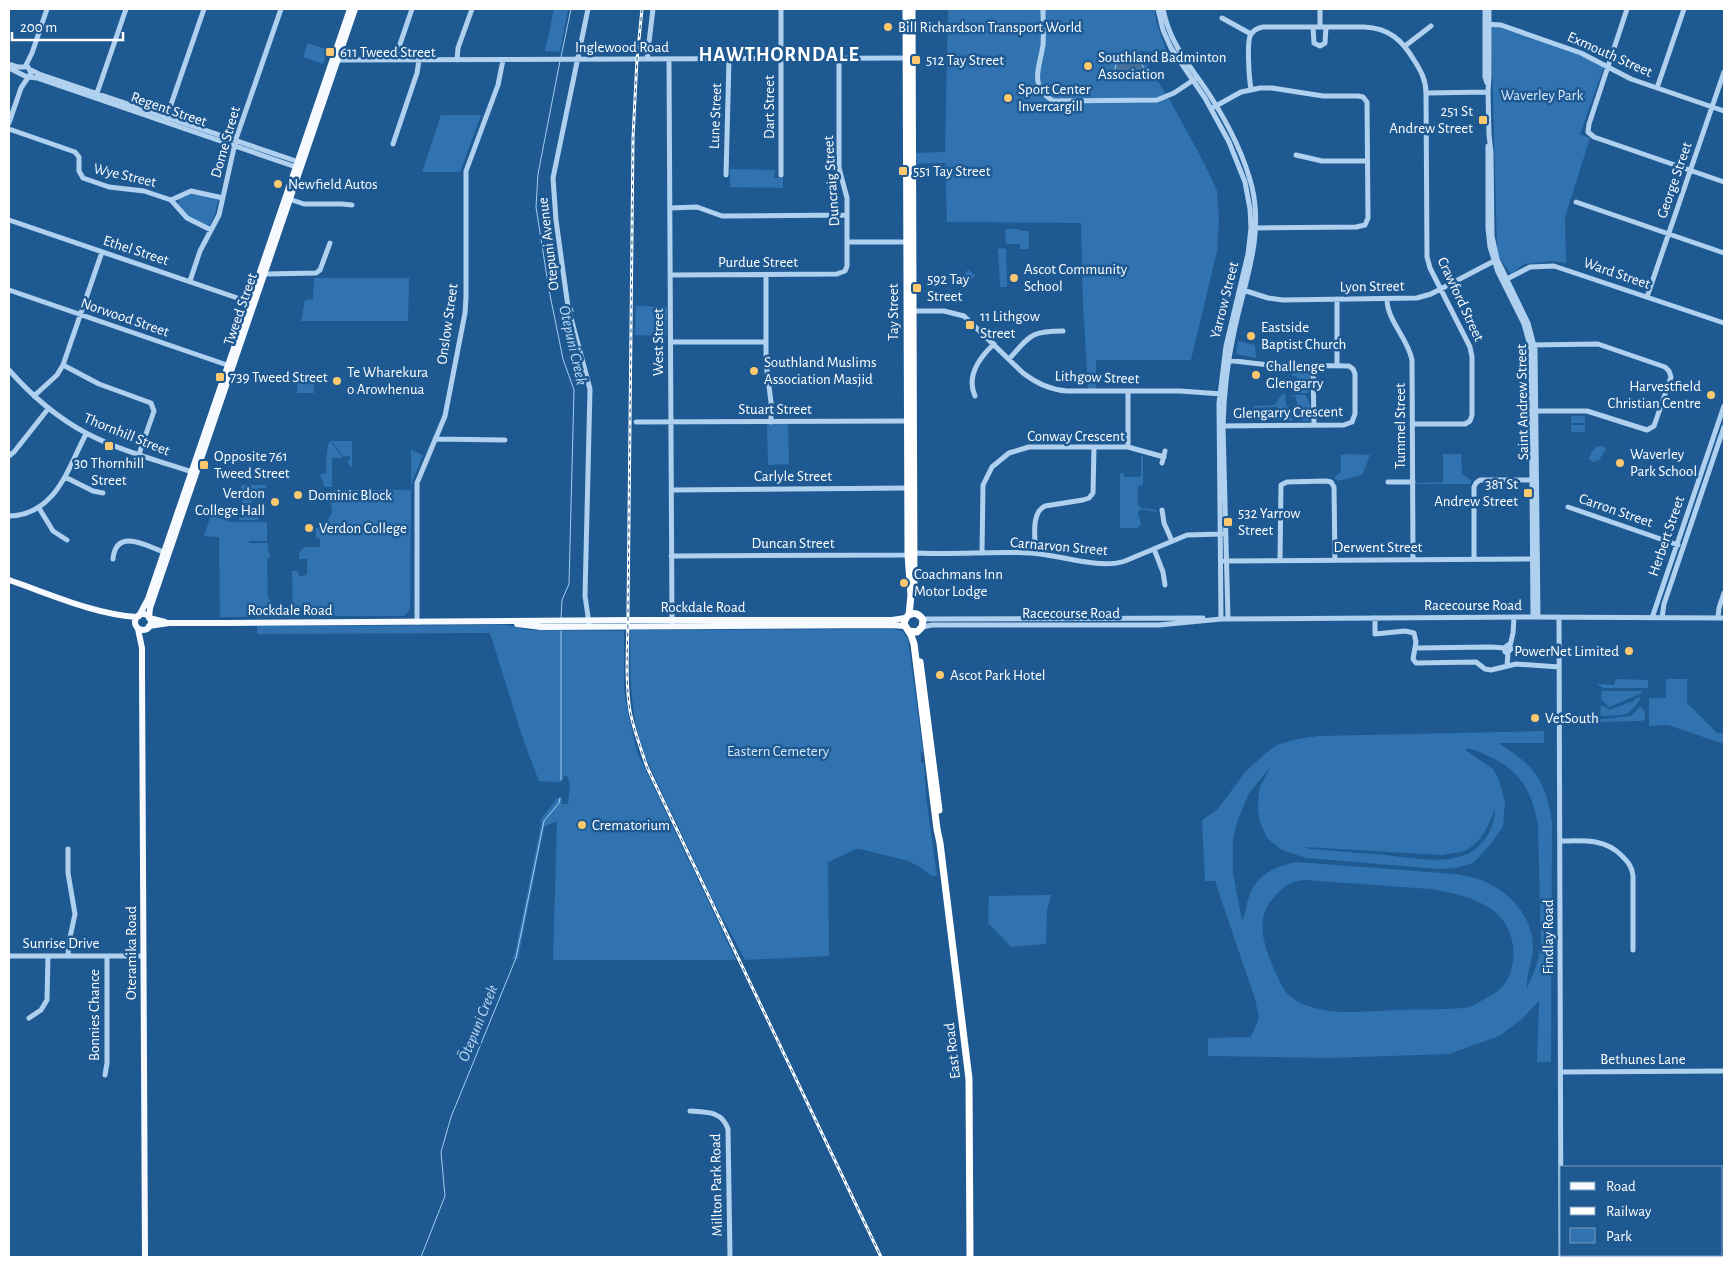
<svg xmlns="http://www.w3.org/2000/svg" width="1733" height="1266" font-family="'Alegreya Sans',sans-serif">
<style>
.green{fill:#3173b0;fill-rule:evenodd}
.water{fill:#49729b;stroke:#a2ccf0}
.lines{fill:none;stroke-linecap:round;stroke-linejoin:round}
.stream{stroke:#a2ccf0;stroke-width:1}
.minor{stroke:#afd0ee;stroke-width:5}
.major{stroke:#f6faff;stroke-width:6}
.highway{stroke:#fff;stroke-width:7}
.rail-casing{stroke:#fff;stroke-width:3}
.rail{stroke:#1e5992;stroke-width:1;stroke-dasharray:4;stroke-linecap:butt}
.poi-dot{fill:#fdc96e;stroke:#1e5992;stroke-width:2}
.labels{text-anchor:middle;stroke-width:5;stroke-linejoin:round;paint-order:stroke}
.poi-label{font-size:15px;fill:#fff;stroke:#1e5992;text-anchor:start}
.street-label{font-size:15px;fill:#fff;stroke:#1e5992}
.park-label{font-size:15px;fill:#d5e8fa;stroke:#1e5992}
.water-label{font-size:16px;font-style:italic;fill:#bbd9f5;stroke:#1e5992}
.district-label{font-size:20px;font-weight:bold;letter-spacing:1px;fill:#fff;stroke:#1e5992}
</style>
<rect width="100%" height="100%" fill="#1e5992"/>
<path class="green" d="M554 9H568L560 52 545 51Z
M948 9H1155L1156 21 1167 53 1139 51 1172 104 1205 165 1217 191 1219 221 1217 251 1191 360H1096V390H1088L1083 303 1081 223 947 222 945 163 915 164 916 153 945 152Z
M1491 22 1605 64 1580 134 1590 138 1565 217 1566 263 1553 261 1524 264 1511 274 1498 256 1497 248Z
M308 43 328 50 323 64 303 57Z
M441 115H481L460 172H422Z
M730 169 775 170 774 178H783V188L730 187Z
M192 193 218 200 215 214 209 226 189 217 178 206 179 198Z
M1005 229H1019L1020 231H1029V249H1020V244H1006Z
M1006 248 1007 287H1000L998 249Z
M968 270 975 275 964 288 957 283Z
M314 278H409L408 321H301L305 300 313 299Z
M636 306 667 307 666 336 635 335Z
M1238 341 1255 345 1256 358 1236 354Z
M1296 369H1302L1311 376V387L1308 393H1295L1293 384H1295L1297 376H1292V371Z
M298 373H314V393H297Z
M1286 393 1285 401 1293 421 1279 420 1278 408 1276 407 1254 408V406L1275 405 1280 396Z
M1289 395H1305C1310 402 1314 413 1308 421H1303L1295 396Z
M1571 416H1585V423H1571Z
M788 423 789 464 768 465 767 424Z
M1571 425H1585V432H1571Z
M330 441 343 458H332V487H325L320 475 326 473C326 466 326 447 330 441Z
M331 441H352V468L347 461 350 459V456H343Z
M1602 446 1606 449 1599 460 1593 462 1589 459 1591 453 1596 447Z
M411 450 423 455 411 485Z
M1349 454 1370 455 1362 475 1338 481 1334 478 1341 472V455Z
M1443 454H1461L1462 474 1472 481 1470 484H1417V483L1443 482Z
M1141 455 1143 456V485L1138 486V505L1141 508 1156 510V512L1141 509 1138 512 1141 525 1137 528H1120V473H1124V477H1139L1141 475Z
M241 485H266V488H260V503H259V490L251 489 252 511 253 513H258V520H239L243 506Z
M334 490H411L410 609 404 616H293L292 571H297L300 576 307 575V559H299V553L304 547H320V539L316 538V528H322L332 513V506L329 503H334Z
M211 515 231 522H267V541H249V543H268V551L271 556 267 559 268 598 271 601V617H220L219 537 204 536Z
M488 625H508L528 630 624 631V688L628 713 637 752 736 960H553L557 821 544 827 518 959H512L515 953 541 825V819L556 800V798H562V804H568L570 784 567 776H564L562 781 555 782 539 781 523 739 490 633 257 634V626Z
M892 629 903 631 908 640 923 752 921 753V762L924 764 926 797 937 876H932L920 867 908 861 860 849H856L828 862 829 956 745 960 714 902 642 750C630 709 630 673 630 630Z
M1616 679 1648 680V688H1603L1598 685V684L1614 685Z
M1666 679H1687V703L1717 733H1724V744L1668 725 1649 726V698H1666Z
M1602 691H1641L1642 693 1609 707 1601 699Z
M1641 697C1628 719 1626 714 1603 716L1600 715 1601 705 1610 710 1627 703 1633 702 1635 699Z
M1640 707C1645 710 1647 715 1644 720L1641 721 1595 722V720L1631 716Z
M1544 731V743H1498C1506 748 1514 753 1521 759 1541 774 1549 798 1552 822L1551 1062H1537L1539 1001 1522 1019 1499 1036 1449 1054 1328 1058 1208 1056V1038L1251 1037 1259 1018 1255 999 1215 881H1205L1202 820 1218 809 1245 772 1266 753 1277 745 1297 739 1318 736ZM1468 748C1510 762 1530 779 1538 825L1541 944 1537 964 1527 988C1526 972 1536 954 1532 936 1526 909 1506 890 1481 880 1463 873 1436 873 1417 871 1377 868 1336 865 1296 862 1275 867 1259 873 1250 894 1246 903 1246 913 1242 921L1233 873V839L1237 822 1249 793 1270 768 1259 789 1258 810 1260 822 1267 838 1282 850 1306 858 1439 869 1456 868 1473 863 1491 844 1503 826 1505 802 1498 777 1492 768 1465 750ZM1495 809C1495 826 1486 844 1469 853 1445 865 1412 858 1386 855 1361 853 1335 851 1310 849L1305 847 1441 855C1448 854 1455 853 1461 852 1481 846 1489 824 1495 809ZM1305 880 1430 889C1451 892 1477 898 1494 911 1521 932 1521 982 1488 997 1481 1001 1472 1007 1464 1008 1442 1010 1418 1009 1396 1010 1376 1011 1343 1014 1324 1010 1313 1008 1296 1003 1289 995 1282 989 1278 977 1274 969 1263 943 1254 917 1276 895 1285 885 1292 881 1305 880Z
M1051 895 1047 911 1046 944 1011 947 988 923 989 896Z"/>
<path class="water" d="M1134 55 1138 58 1147 73 1146 75 1120 78 1114 75 1117 57Z"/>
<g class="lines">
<path class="stream" d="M561 57 571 9
M560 61 538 174 536 207 549 290 563 359 574 390 569 584 562 600 561 619
M561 631V780
M421 1257 445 1196 441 1152 451 1117 516 958 544 821 559 803 560 798"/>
<path class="minor" d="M588 9 553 178 556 220 568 307 590 389 585 596 589 623
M1043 9C1043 21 1044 33 1043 45 1040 67 1028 85 1053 101L1157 100 1174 93 1195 79
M1158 9 1163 30 1171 48 1205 98 1229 142 1245 182 1250 209 1251 228 1248 254 1226 346 1219 403 1221 619
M1163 9C1170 45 1190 65 1209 94 1227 122 1244 155 1252 187 1264 238 1244 283 1234 332 1227 363 1224 394 1223 426L1228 619
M1320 9V27
M1485 9V77L1487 83
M1489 9V76L1488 92 1489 135 1491 152 1492 236 1497 259 1528 323 1535 350 1538 617
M1627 9 1589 124 1588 132 1594 137 1724 182
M1222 18 1251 34
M1485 24 1501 25 1581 53 1631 79 1724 111
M1313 27 1314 43 1320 46 1325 43 1326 27
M1405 46 1431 26
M647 59 653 9
M669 59 672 623
M336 60 910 58
M397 60 398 50 412 9
M457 60 458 48 472 9
M9 64 18 67H28L31 73 21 88 9 123
M25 67 32 53 47 9
M9 68 27 77
M31 70 39 74 299 162
M28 77 37 78 299 168
M1657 88 1684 9
M1251 89C1249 78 1247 46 1250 36 1253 30 1257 28 1263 27H1364C1389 28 1402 40 1414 60 1421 71 1426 80 1426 93L1427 257 1430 268 1470 347 1472 357V415L1470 421 1465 424H1413
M1426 93 1488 92
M96 96 126 9
M1214 107 1241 92 1260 88H1272L1323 96H1358L1363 97 1367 102 1368 218 1365 225 1356 227 1253 228
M166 119 204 9
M9 129 75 152 79 157V171L83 178 109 187 144 191 171 200 187 218 211 230
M393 144 417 73 419 60
M1488 146V228L1490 247 1498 272 1524 324 1531 349 1533 617
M1296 155 1322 161H1367
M726 175 729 59
M781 175V9
M286 198 304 204H342L352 205
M171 200 191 191 223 198
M1576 202 1724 253
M670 208 697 207 722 216 847 215
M9 220 252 303
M847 242H909
M265 274 316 273 320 270 330 243
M670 275 837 274 845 271 847 266V198L839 168V58
M766 275V363L771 402V422
M190 281 200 251 219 215 236 139 281 9
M1503 281 1530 267 1554 266 1724 323
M9 290 230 366
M1243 290 1268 298 1283 300 1417 298 1431 294 1496 260
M1647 297 1724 72
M1337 299V365
M1387 299C1387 321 1408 338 1412 360L1413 559
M911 311H944L964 316 1023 373C1036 383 1050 390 1067 391H1180L1222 394
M671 342H766
M1531 345 1598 344 1665 367 1669 371 1671 377 1654 426 1647 430 1587 411H1534
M1009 359C1030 336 1030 331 1063 331
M63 365 99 384 151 403 154 411 139 454
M1313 365 1314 425
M9 370C31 395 56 417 86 433 120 451 159 461 195 473
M1128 391V447
M34 396 57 375 63 365 102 252
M975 396C966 376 980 357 994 344
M636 422 911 421
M1222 426 1344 425 1352 422 1355 414V374L1353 369 1349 366 1269 365 1226 360
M435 439 505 440
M9 456 14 452 48 409
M1162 463 1165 451
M65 477 93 491 103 493
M1388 482H1413
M671 490 909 488
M1568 507 1678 545
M39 508 53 531 67 540
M1162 510 1164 523 1172 541
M9 516C56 515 68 468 86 434
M1154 549 1163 572 1165 585
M982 553 983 485 992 467 1009 453 1029 447H1128L1164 457
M1035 553C1036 539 1030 513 1045 506L1083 500 1089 498 1093 493 1094 447
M671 556 905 555 918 553C955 555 992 551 1030 553 1058 554 1098 570 1125 561L1187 535 1222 534
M113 559C116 527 147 546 166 553
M1474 559V487L1476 483 1480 480H1535
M1280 560 1281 485 1287 482 1326 481 1331 482 1334 487 1335 560
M1224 561 1535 559
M1559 617 1561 1257
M1375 618V634L1405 631 1414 633 1416 642 1413 659 1416 663 1476 662 1485 669 1491 670 1516 664 1559 667
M1652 618 1724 406
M1662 618 1664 604 1724 427
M1718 618 1719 608 1724 593
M922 619 1203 618
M417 622V483L445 416 465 313 466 297V171L498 85 503 60
M922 627 932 625H1159L1221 619 1527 617 1724 618
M1510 646 1513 633 1514 617
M1416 648 1491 647 1504 648 1505 652H1508L1511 649 1508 645 1504 648
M1507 666 1508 652
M1560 841C1582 841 1604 838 1621 855 1628 862 1632 866 1633 876V950
M68 849V873L75 914 69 942 68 956
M9 956H143
M29 1018 41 1010 47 1000 48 956
M1561 1072 1724 1071
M105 1075 107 1063V956
M690 1111C706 1112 722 1111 728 1129L730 1257"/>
<path class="major" d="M9 580C50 594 93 614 137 617
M135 622a8 8 0 1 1 16 0a8 8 0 1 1-16 0Z
M139 616 148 599 350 9
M165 622 149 618 150 608 355 9
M517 624 541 627 890 625 905 626
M149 626 169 623H229L630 620H892L905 618
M138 629 142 648V672L145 1257"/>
<path class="highway" d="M906 9 908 555 911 595 909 615
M912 9 914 591
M909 631 917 632 922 627 923 620C917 610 906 612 904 624L911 635 914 644 937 829 940 843 969 1079 970 1257
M920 662 939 810"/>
<g class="rail-casing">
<path id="rail" d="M642 9 637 59 633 138 628 613C628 646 625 679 630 711 634 731 641 749 647 767L881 1257"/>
</g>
<use href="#rail" class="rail"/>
</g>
<g class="poi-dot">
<circle cx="888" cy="27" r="5"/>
<rect x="325" y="47" width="10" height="10" rx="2.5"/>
<rect x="911" y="55" width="10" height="10" rx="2.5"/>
<circle cx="1088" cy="66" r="5"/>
<circle cx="1008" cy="98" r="5"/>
<rect x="1478" y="115" width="10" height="10" rx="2.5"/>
<rect x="898" y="166" width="10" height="10" rx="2.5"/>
<circle cx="278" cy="184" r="5"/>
<circle cx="1014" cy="278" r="5"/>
<rect x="912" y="283" width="10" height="10" rx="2.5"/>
<rect x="965" y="320" width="10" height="10" rx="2.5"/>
<circle cx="1251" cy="336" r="5"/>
<circle cx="754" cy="371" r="5"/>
<circle cx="1256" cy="375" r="5"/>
<rect x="215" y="372" width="10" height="10" rx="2.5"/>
<circle cx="337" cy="381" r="5"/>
<circle cx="1711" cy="395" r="5"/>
<rect x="104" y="441" width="10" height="10" rx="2.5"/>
<circle cx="1620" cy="463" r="5"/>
<rect x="199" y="460" width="10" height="10" rx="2.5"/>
<rect x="1523" y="488" width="10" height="10" rx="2.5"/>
<circle cx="298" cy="495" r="5"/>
<circle cx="275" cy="502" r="5"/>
<rect x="1223" y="517" width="10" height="10" rx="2.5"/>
<circle cx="309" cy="528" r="5"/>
<circle cx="904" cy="583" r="5"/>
<circle cx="1629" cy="651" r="5"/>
<circle cx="940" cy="675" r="5"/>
<circle cx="1535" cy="718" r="5"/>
<circle cx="582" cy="825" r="5"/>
</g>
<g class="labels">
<g class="poi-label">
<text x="898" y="32">Bill Richardson Transport World</text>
<text x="340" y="57">611 Tweed Street</text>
<text x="1098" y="62">Southland Badminton<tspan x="1098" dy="17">Association</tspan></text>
<text x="926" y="65">512 Tay Street</text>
<text x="1018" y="94">Sport Center<tspan x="1018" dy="17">Invercargill</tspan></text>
<text x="1473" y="116" text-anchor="end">251 St<tspan x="1473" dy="17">Andrew Street</tspan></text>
<text x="913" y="176">551 Tay Street</text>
<text x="288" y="189">Newfield Autos</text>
<text x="1024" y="274">Ascot Community<tspan x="1024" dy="17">School</tspan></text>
<text x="927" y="284">592 Tay<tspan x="927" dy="17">Street</tspan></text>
<text x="980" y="321">11 Lithgow<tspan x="980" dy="17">Street</tspan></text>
<text x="1261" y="332">Eastside<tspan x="1261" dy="17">Baptist Church</tspan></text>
<text x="764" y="367">Southland Muslims<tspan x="764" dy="17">Association Masjid</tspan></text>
<text x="1266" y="371">Challenge<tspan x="1266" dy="17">Glengarry</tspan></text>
<text x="347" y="377">Te Wharekura<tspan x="347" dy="17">o Arowhenua</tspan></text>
<text x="230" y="382">739 Tweed Street</text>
<text x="1701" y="391" text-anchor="end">Harvestfield<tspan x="1701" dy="17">Christian Centre</tspan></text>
<text x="1630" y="459">Waverley<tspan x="1630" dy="17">Park School</tspan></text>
<text x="214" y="461">Opposite 761<tspan x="214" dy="17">Tweed Street</tspan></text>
<text x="109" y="468" text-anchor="middle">30 Thornhill<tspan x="109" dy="17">Street</tspan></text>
<text x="1518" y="489" text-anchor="end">381 St<tspan x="1518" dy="17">Andrew Street</tspan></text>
<text x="265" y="498" text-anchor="end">Verdon<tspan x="265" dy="17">College Hall</tspan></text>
<text x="308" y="500">Dominic Block</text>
<text x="1238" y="518">532 Yarrow<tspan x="1238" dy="17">Street</tspan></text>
<text x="319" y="533">Verdon College</text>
<text x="914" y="579">Coachmans Inn<tspan x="914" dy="17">Motor Lodge</tspan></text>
<text x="1619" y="656" text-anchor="end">PowerNet Limited</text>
<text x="950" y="680">Ascot Park Hotel</text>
<text x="1545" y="723">VetSouth</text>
<text x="592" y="830">Crematorium</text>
</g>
<g class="street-label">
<text x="622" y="52">Inglewood Road</text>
<text transform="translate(1610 54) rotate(24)" y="5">Exmouth Street</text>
<text transform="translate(769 107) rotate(-90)" y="5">Dart Street</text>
<text transform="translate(169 109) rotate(19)" y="5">Regent Street</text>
<text transform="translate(715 116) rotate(-88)" y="5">Lune Street</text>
<text transform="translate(225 142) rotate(-74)" y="5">Dome Street</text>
<text transform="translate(125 175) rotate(13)" y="5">Wye Street</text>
<text transform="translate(1674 180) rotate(-71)" y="5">George Street</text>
<text transform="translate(831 181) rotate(-94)" y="5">Duncraig Street</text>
<text transform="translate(548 244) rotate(-97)" y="5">Otepuni Avenue</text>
<text transform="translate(136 250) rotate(18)" y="5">Ethel Street</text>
<text x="758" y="267">Purdue Street</text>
<text transform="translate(1617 273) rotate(19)" y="5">Ward Street</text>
<text transform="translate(1372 286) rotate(-1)" y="5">Lyon Street</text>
<text transform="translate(1461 299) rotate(65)" y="5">Crawford Street</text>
<text transform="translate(1224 300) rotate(-76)" y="5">Yarrow Street</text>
<text transform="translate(240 309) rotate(-71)" y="5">Tweed Street</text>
<text transform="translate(893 312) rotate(-90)" y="5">Tay Street</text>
<text transform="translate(125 317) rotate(19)" y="5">Norwood Street</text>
<text transform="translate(447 324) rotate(-82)" y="5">Onslow Street</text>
<text transform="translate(658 342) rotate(-90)" y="5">West Street</text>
<text transform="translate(1097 377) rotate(2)" y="5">Lithgow Street</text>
<text transform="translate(1522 402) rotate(-91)" y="5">Saint Andrew Street</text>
<text x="775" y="414">Stuart Street</text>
<text transform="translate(1288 412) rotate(-1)" y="5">Glengarry Crescent</text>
<text transform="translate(1400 426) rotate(-90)" y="5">Tummel Street</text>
<text transform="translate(127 434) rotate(22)" y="5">Thornhill Street</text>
<text x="1076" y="441">Conway Crescent</text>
<text x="793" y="481">Carlyle Street</text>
<text transform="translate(1616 510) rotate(19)" y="5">Carron Street</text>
<text transform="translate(1666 536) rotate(-71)" y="5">Herbert Street</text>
<text x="793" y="548">Duncan Street</text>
<text transform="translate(1059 546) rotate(5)" y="5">Carnarvon Street</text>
<text x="1378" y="552">Derwent Street</text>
<text x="1473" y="610">Racecourse Road</text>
<text x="703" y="612">Rockdale Road</text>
<text x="290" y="615">Rockdale Road</text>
<text x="1071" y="618">Racecourse Road</text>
<text transform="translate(1548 937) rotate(-90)" y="5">Findlay Road</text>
<text x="61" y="948">Sunrise Drive</text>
<text transform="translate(131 953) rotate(-90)" y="5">Oteramika Road</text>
<text transform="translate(94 1015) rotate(-90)" y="5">Bonnies Chance</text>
<text transform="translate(952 1051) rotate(-96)" y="5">East Road</text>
<text x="1643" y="1064">Bethunes Lane</text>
<text transform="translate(716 1185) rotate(-91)" y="5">Millton Park Road</text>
</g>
<g class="park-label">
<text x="1542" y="100">Waverley Park</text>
<text x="778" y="756">Eastern Cemetery</text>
</g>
<g class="water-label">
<text transform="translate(574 345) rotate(77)" y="6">Ōtepuni Creek</text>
<text transform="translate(477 1023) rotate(-68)" y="6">Ōtepuni Creek</text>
</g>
<g class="district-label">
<text x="779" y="61">HAWTHORNDALE</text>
</g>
</g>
<rect width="1733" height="1266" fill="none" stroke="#ffffff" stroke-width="20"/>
<rect x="1560" y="1166" width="162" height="90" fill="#1e5992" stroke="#789bbe"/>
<rect x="1570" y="1182" width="25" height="8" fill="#f6faff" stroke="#789bbe"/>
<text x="1606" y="1191" font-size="15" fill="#ffffff">Road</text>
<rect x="1570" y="1207" width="25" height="8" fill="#ffffff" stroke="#789bbe"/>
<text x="1606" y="1216" font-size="15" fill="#ffffff">Railway</text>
<rect x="1570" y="1228" width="25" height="15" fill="#3173b0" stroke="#789bbe"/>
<text x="1606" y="1241" font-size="15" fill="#ffffff">Park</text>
<path d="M12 32v8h111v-8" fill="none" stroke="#ffffff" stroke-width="2.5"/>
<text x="20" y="32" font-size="15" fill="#ffffff" stroke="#1e5992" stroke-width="4" paint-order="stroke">200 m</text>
</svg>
